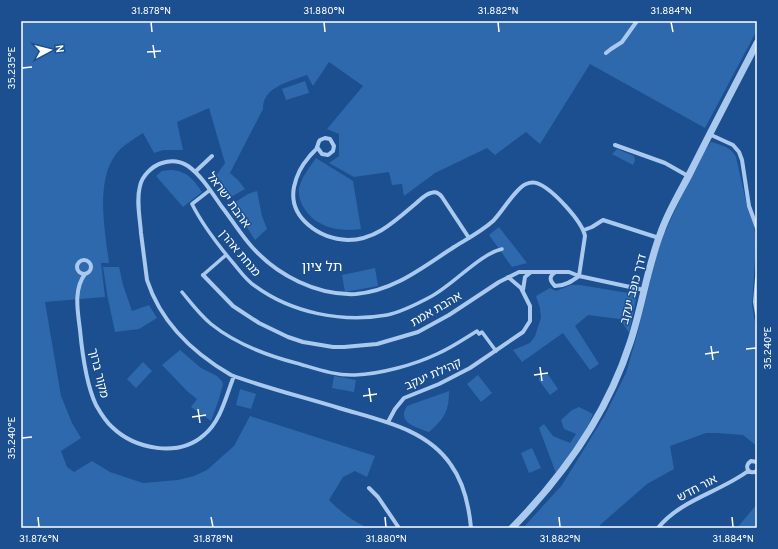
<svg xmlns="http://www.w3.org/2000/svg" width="778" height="549" font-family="Overpass,'Noto Sans Hebrew',sans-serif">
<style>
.green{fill:#2e69ad}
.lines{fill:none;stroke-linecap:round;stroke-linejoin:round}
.pedestrian{stroke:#a9c9ee;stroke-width:3.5}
.minor{stroke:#a9c9ee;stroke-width:4}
.tertiary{stroke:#a9c9ee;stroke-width:7}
.ticks{fill:none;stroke:#fff;stroke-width:1.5}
.labels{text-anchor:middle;stroke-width:3;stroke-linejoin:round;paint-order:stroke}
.street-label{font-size:12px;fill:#fff;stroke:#1b4f8f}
.quarter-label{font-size:14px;fill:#fff;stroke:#1b4f8f}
.neatline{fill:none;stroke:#fff;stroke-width:1.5}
.ticks-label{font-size:10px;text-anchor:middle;fill:#fff}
</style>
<rect width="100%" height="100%" fill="#1b4f8f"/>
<path class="green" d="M21 21H757V30L705 128 590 64 540 144 526 132 495 155 487 148 435 173 404 196 402 184 392 185 389 172 354 177 329 163 339 156V134L327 129 363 86 329 62 313 86 307 75C291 81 262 87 263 109L230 173 238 180 245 189 231 197 216 176 225 163 209 108 177 122 183 150H163L154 153 143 133C134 139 123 145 116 154 95 182 105 231 109 263H101L105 297 45 302 61 396 72 423 81 438 61 451 67 467 74 472 92 461 110 472 143 483 178 480 194 476 207 470 234 446 250 416 375 456 367 477 355 471 343 477 329 500C341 512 353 522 369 528H21Z
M305 81 309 93 286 100 282 89Z
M711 142C722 145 731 147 736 157L747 206 754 225 756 243 752 305 757 333V446L743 435 717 433H706L670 446 674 469 647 484 600 525V528H523L562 485 605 415 626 373 637 335 656 257 664 234 687 184 703 153Z
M617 149 634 156 635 160 633 165 612 154Z
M316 158 353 181 361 229C340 232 316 228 304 208 300 202 298 194 299 188 302 176 310 167 316 158Z
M171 170C187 171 193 179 202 192L183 207 156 176 162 171Z
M257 191 262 216 267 229 255 240 232 204 248 194Z
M499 227 527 263 512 267 489 235Z
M103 267H119L123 285 132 311 149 305 157 318 139 329 115 332 108 299Z
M375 268 378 286 345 292 342 275Z
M571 285H580L634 294 636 300 629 333 620 319 588 315 575 326 599 364 590 370 563 333 522 362 513 350 530 343 535 336 541 318 540 308 536 296 550 288 556 291Z
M180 350 201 368 217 376 222 381 223 384 219 399 211 421 191 407 197 399 188 392 162 365Z
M143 362 152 371 136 388 127 379Z
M547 373 558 389 550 395 538 379Z
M478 375 492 393 481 402 467 384Z
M334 376 356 380 354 392 332 388Z
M240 389 256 394 251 409 236 405Z
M449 391C449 412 444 419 429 432 417 427 396 423 407 406Z
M579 407 593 414 586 430 556 473 539 428 544 424 553 436 570 443 576 434 564 429 561 420 572 410Z
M532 448 541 468 529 473 521 453Z
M757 504V528H737Z"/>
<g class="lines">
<path class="pedestrian" d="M210 190 192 204C203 226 218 245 234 264 240 271 246 280 255 286 292 313 342 323 387 315 402 312 419 303 432 296 454 284 480 254 502 249
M203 275 226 255
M182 292C191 303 200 315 211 324 236 344 265 355 296 363 314 368 335 376 355 375 380 374 414 365 437 354 451 348 464 339 477 331L479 334 482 332 496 351"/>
<path class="minor" d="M606 53 611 49 622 42 637 21
M709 134 733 145 739 152 742 160 749 206 757 228
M615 145 665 163 688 176
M317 147 322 154 328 155 333 151 334 146 330 139 325 138 320 140C318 142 318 145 317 148 315 151 311 154 309 157 302 165 296 177 294 187 288 218 320 239 348 240 375 240 394 222 414 205 419 201 425 194 431 193 436 191 439 193 442 197L469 238
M195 172 212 156
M584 230 592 227 603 220 659 238
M77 267a7 7 0 1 1 14 0a7 7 0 1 1-14 0Z
M85 274C73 290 78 312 80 330 82 351 87 386 96 405 100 412 105 421 112 427 135 449 178 458 204 435 221 421 226 396 234 376
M203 275 233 306 259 323 288 337 303 342 333 347H344L377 344 418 332 449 315 499 282 519 272H569L579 276 644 290
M757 279 755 302 757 314
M523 290 525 277 531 272
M388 422 395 409 404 398 439 384 470 368 523 332 530 321V306L521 288 508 277
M757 462 751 461C743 466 749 476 757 471
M369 488 378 497 399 528
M471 528C469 506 464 483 451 465 426 428 378 420 339 408 303 397 266 388 231 375 193 353 161 323 147 280 145 264 143 249 141 233 140 218 136 201 140 186 142 176 152 166 162 163 171 160 180 161 188 166 202 176 212 193 222 207 232 220 241 235 252 247 277 275 317 296 356 294 394 291 423 267 454 247 467 239 482 231 493 221 502 212 516 188 526 184 531 182 535 182 539 184 553 190 582 221 585 236L579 276C572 281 565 286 555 286 550 281 548 276 556 272
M658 528C680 500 720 492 748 471"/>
<path class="tertiary" d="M512 528C564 475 607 414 630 343 642 307 647 268 661 232 668 212 679 194 689 175 711 131 734 87 757 43"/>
</g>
<path class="ticks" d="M151 22 152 32M324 22 325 32M498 22 499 32M671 22 673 32M153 45 155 58M147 52 161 51M22 68 32 67M711 346 713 360M746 349 756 348M705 354 719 352M540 367 542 381M534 375 548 373M369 388 371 402M363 396 377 394M198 409 200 423M192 417 206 415M22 438 32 437M38 517 39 527M211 517 213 527M385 517 386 527M559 517 560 527M732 517 733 527"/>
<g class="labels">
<g class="street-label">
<text transform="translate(229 200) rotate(54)" y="4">אהבת ישראל</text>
<text transform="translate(240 253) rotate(50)" y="4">מנחת אהרן</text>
<text transform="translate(633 289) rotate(-75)" y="4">דרך כוכב יעקב</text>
<text transform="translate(436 309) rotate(-30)" y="4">אהבת אמת</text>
<text transform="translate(99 373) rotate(76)" y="4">מקור ברוך</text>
<text transform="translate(433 374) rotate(-24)" y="4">קהילת יעקב</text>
<text transform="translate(697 488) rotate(-28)" y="4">אור חדש</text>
</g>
<g class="quarter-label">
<text x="322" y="271">תל ציון</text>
</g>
</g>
<rect width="778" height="549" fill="none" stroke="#1b4f8f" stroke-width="44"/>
<g transform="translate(50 50) rotate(83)" stroke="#1b4f8f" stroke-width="3" paint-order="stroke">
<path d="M0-3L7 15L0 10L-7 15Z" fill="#ffffff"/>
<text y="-6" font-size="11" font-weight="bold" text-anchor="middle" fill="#ffffff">N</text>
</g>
<rect x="22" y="22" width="734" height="505" class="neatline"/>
<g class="ticks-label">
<text x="151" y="14">31.878°N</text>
<text x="324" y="14">31.880°N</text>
<text x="498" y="14">31.882°N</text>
<text x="671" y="14">31.884°N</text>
<text transform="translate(11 68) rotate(-90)" y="4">35.235°E</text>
<text transform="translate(767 348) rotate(-90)" y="4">35.240°E</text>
<text transform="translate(11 438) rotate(-90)" y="4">35.240°E</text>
<text x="39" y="542">31.876°N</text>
<text x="213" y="542">31.878°N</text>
<text x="386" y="542">31.880°N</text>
<text x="560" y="542">31.882°N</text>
<text x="733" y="542">31.884°N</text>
</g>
</svg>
